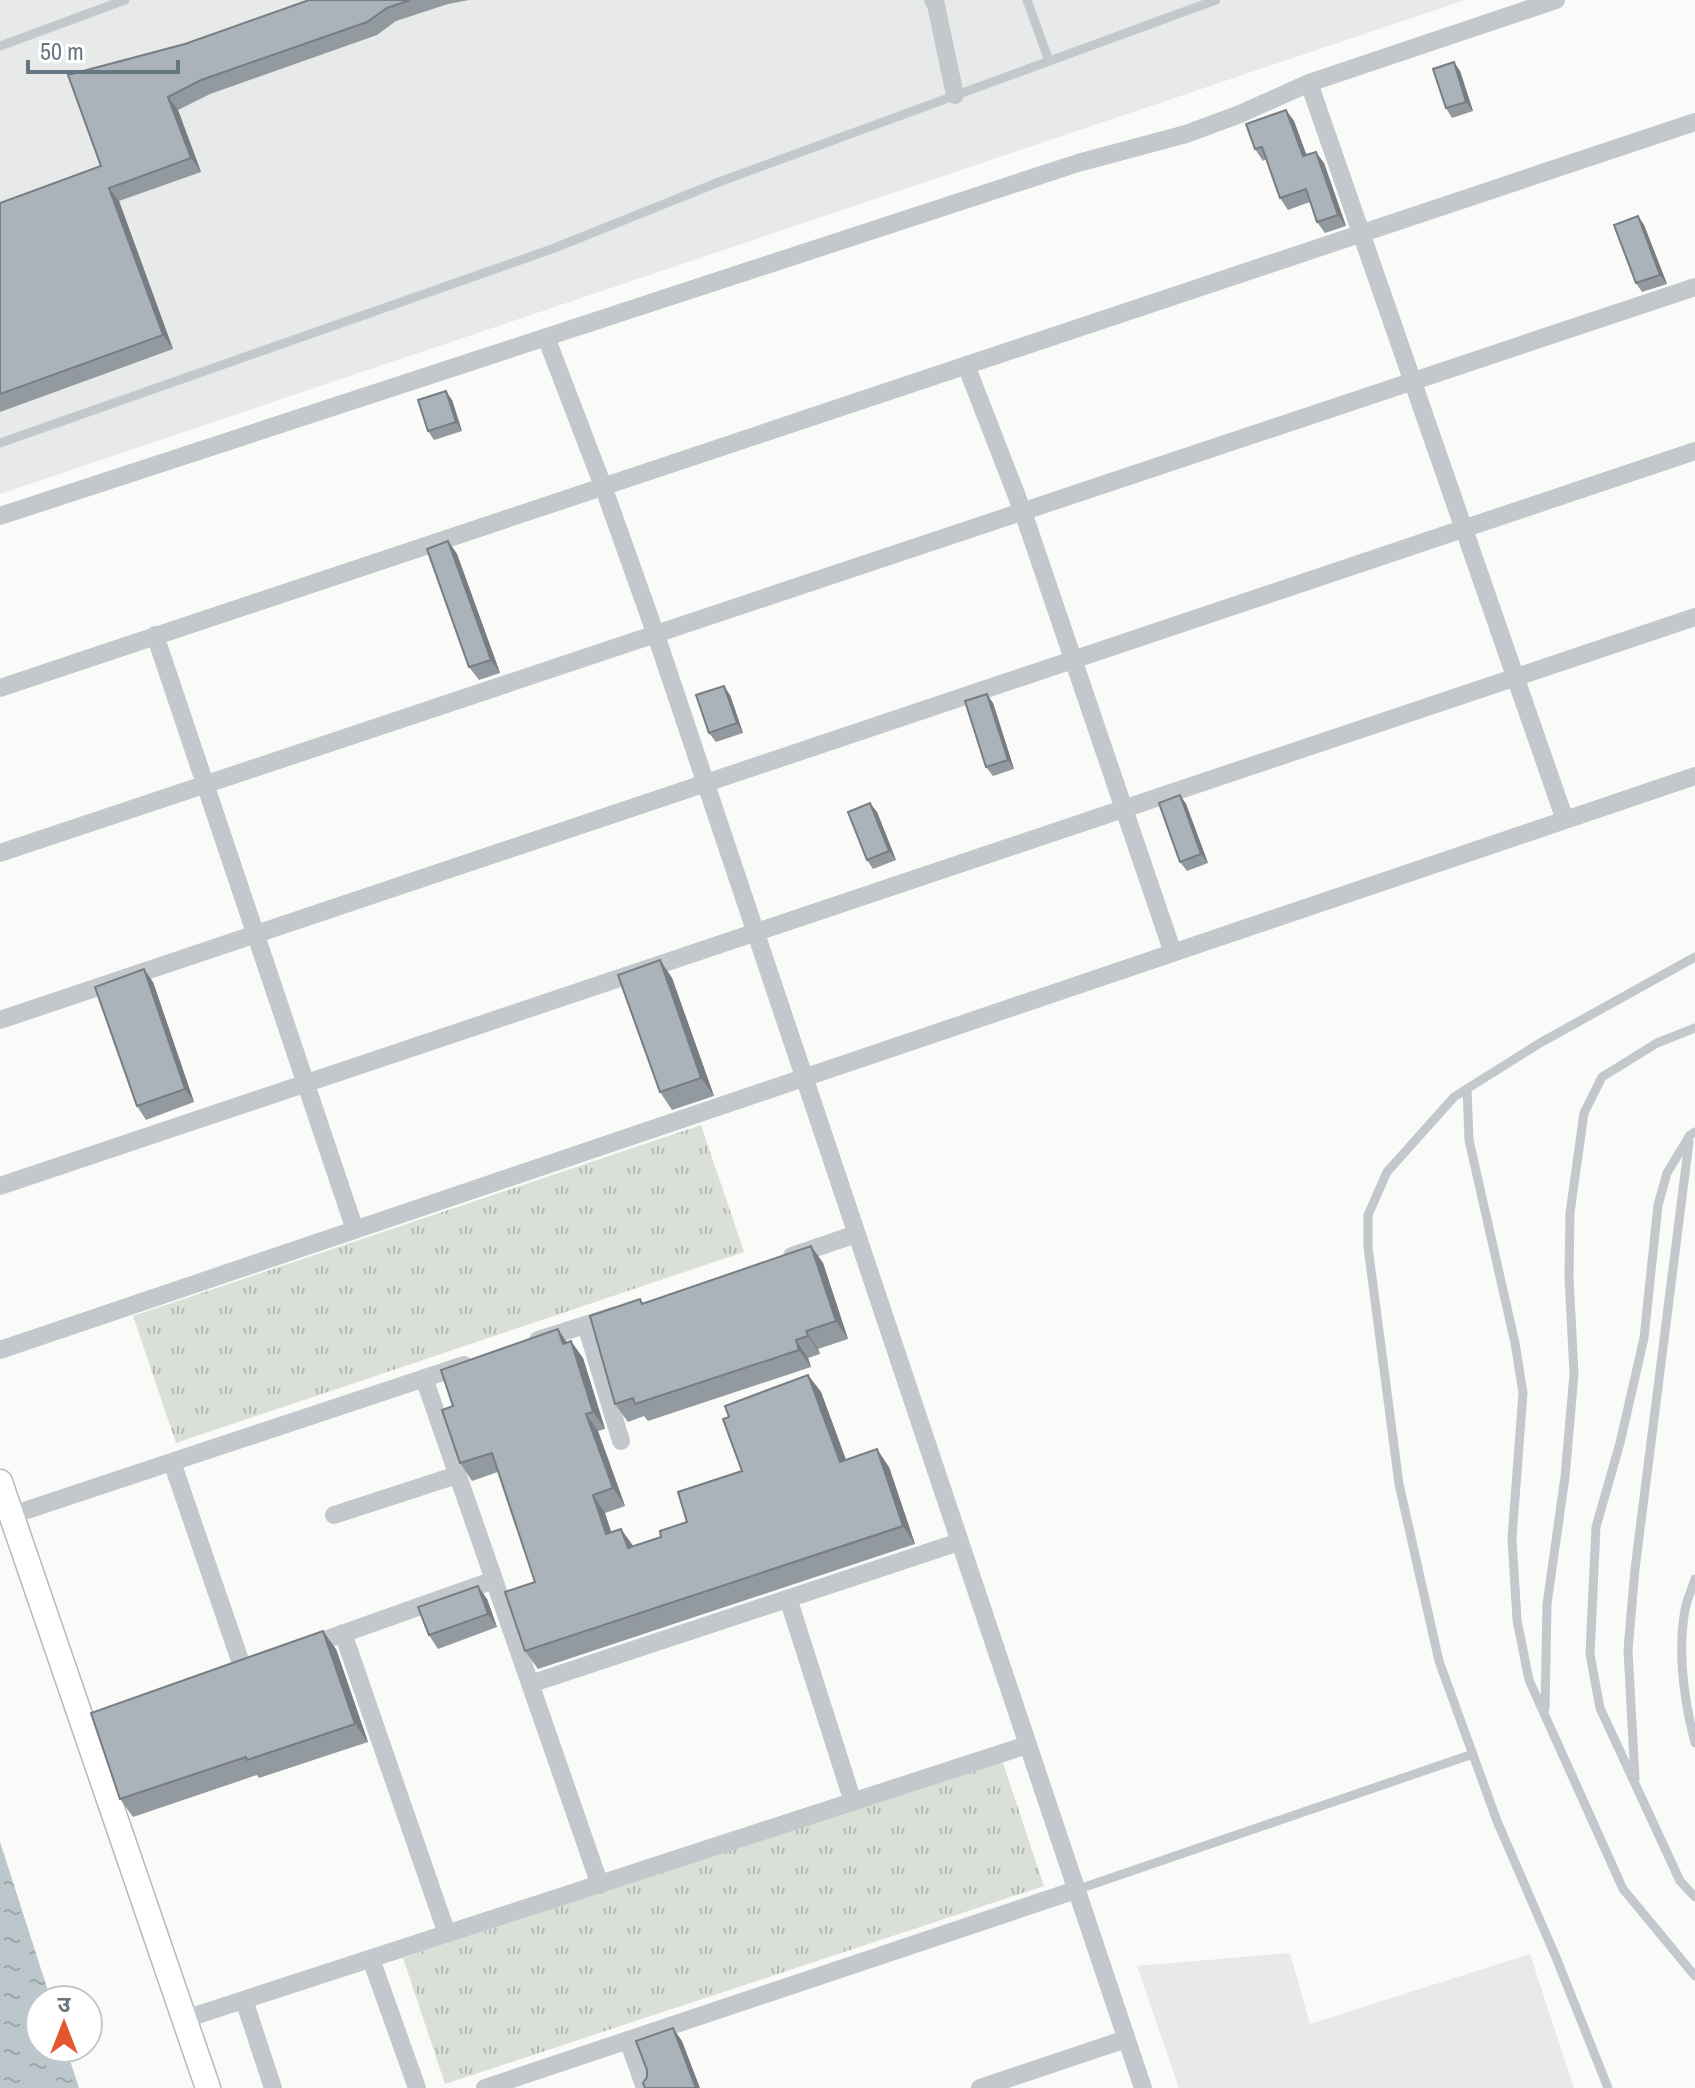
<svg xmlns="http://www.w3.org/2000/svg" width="1695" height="2088" font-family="'Archivo Narrow','Noto Sans Devanagari',sans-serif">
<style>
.built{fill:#e8e9e9}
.park{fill:url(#park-tufts)}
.water{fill:url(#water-ripples)}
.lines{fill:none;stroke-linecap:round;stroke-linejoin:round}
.secondary-casing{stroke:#b3babf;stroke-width:27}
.lane{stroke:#c3c8cc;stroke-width:9}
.street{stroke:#c3c8cc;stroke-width:18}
.secondary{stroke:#fff;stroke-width:24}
.wall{fill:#929a9f}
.shaded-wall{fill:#777d82}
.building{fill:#aab3b9;stroke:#777d82;stroke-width:2}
</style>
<defs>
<pattern id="park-tufts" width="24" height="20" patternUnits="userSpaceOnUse" patternTransform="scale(2)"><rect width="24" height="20" fill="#dadfd7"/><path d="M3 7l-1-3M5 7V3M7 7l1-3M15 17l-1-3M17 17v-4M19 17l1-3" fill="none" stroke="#b4b9b4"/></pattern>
<pattern id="water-ripples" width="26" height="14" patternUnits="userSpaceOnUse" patternTransform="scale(2)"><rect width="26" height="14" fill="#bbc7cb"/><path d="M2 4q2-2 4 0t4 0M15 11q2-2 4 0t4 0" fill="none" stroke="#9ca6aa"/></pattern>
</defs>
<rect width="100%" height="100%" fill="#fafaf8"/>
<path class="built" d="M0 0H1465L0 494Z
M1290 1953 1310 2024 1530 1954 1574 2088H1179L1137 1966Z"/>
<path class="park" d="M701 1125 744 1252 176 1443 133 1316Z
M1002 1760 1044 1886 445 2084 403 1958Z"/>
<path class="water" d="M0 1842 51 2000H40V2048H66L79 2088H0Z"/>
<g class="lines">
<g class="secondary-casing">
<path id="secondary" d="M0 1482 208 2088"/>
</g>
<path class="lane" d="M1027 0 1049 61
M0 46 125 0
M0 443 552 249 719 182 1216 0
M1467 1089 1469 1140 1515 1343 1523 1393 1512 1538 1517 1620 1529 1680 1623 1889 1695 1976
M1695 1132 1690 1135 1667 1173 1658 1205 1644 1338 1620 1443 1596 1527 1590 1654 1600 1708 1680 1881 1695 1897
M1695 1579C1692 1589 1687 1599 1685 1610 1677 1654 1684 1700 1695 1743
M1545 1709 1547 1604 1565 1477 1574 1374 1569 1277 1570 1213 1584 1113 1602 1077 1657 1043 1695 1028
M1635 1779 1628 1650 1635 1569 1689 1142
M1076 1890 1473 1754
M1608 2088 1555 1955 1497 1821 1439 1661 1399 1484 1368 1247V1215L1387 1172 1454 1097 1540 1043 1695 957"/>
<path class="street" d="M933 0 936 5 955 95
M1309 83 1565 820
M546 337 603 486 656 635 1143 2088
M966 365 1023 512 1173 953
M0 516 1078 163 1186 134 1240 114 1309 83 1556 0
M155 635 355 1230
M0 688 1695 122
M0 853 1695 287
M0 1020 1695 451
M0 1186 1695 617
M792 1256 856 1234
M586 1325 621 1441
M538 1340 613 1316
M0 1350 1695 776
M424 1378 600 1885
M172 1462 243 1669
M12 1515 464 1365
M334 1515 457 1475
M788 1598 853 1802
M343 1633 447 1934
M308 1646 494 1580
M530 1684 959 1542
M371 1959 417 2088
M244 2000 273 2088
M185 2019 1027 1745
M628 2040 645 2088
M485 2088 1076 1890
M980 2088 1126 2039"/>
<use href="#secondary" class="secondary"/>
</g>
<path class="wall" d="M309 0H469L448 4 396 21 377 35 210 94 178 110 201 172 119 201 173 349 0 412V203L101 166 185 44Z
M1460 71 1473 111 1452 118 1446 108Z
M1286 110 1294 121 1306 155 1324 163 1346 226 1325 233 1317 222 1310 202 1288 210 1280 198 1266 159 1263 161 1255 149Z
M1638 216 1644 225 1667 284 1642 292 1636 283Z
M452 400 462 431 434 440 428 431Z
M448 541 457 554 500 673 479 680 469 667Z
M730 695 743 733 716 742 709 733Z
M993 703 1014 769 993 776 986 767Z
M1180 795 1186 804 1208 863 1187 871 1180 862Z
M877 812 896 860 873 869 867 860Z
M660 960 672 978 714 1096 672 1110 660 1092Z
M153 982 194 1102 146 1120 137 1106Z
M811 1246 823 1263 848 1339 818 1349 820 1354 808 1358 811 1367 648 1421 644 1416 628 1422 615 1404 643 1303Z
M567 1342 583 1358 605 1429 598 1431 625 1506 605 1513 611 1533 633 1546 661 1537 687 1522 742 1471 729 1417 808 1375 821 1392 846 1460 889 1467 915 1544 538 1669 525 1651 535 1582 498 1472 472 1481 460 1463Z
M487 1599 497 1627 438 1649 429 1635Z
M336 1649 368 1742 259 1778 257 1775 133 1817 120 1799Z"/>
<path class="shaded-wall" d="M1454 62 1460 71 1473 111 1466 102Z
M168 97 178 110 201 172 191 158Z
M1286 110 1294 121 1311 167 1303 156Z
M1316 152 1324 163 1346 226 1338 215Z
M109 188 119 201 173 349 163 335Z
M1638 216 1644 225 1667 284 1660 275Z
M446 391 452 400 462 431 456 422Z
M448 541 457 554 500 673 491 660Z
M724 686 730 695 743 733 737 723Z
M987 694 993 703 1014 769 1008 760Z
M1180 795 1186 804 1208 863 1201 854Z
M870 803 877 812 896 860 889 851Z
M660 960 672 978 714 1096 701 1078Z
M144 969 153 982 194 1102 185 1089Z
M811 1246 823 1263 848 1339 836 1321Z
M558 1329 570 1347 563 1344Z
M806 1331 818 1349 820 1354 808 1336Z
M796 1340 808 1358 811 1367 799 1350Z
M571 1341 583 1358 605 1429 593 1412Z
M808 1375 821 1392 853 1479 840 1462Z
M586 1414 598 1431 625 1506 613 1488Z
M877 1449 889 1467 915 1544 903 1526Z
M593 1495 605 1513 618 1552 606 1534Z
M621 1529 634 1547 628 1548Z
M478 1586 487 1599 497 1627 488 1614Z
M323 1631 336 1649 368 1742 355 1724Z
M673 2028 682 2041 700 2088H696Z"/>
<path class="building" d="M309 0H410L387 8 367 22 201 80 168 97 191 158 109 188 163 335 0 394V203L101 166 68 75 185 44Z
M1454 62 1466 102 1446 108 1433 69Z
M1286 110 1303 156 1316 152 1338 215 1317 222 1306 189 1280 198 1262 147 1255 149 1246 124Z
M1638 216 1660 275 1636 283 1614 225Z
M446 391 456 422 428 431 418 400Z
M448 541 491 660 469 667 427 549Z
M724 686 737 723 709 733 696 695Z
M987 694 1008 760 986 767 965 701Z
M1180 795 1201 854 1180 862 1159 803Z
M870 803 889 851 867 860 848 812Z
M660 960 701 1078 660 1092 618 975Z
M144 969 185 1089 137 1106 95 987Z
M811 1246 836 1321 806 1331 808 1336 796 1340 799 1350 635 1404 633 1398 615 1404 590 1316 640 1299 642 1304Z
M558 1329 563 1344 571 1341 593 1412 586 1414 613 1488 593 1495 606 1534 621 1529 628 1548 661 1537 660 1531 687 1522 678 1492 742 1471 723 1419 729 1417 725 1406 808 1375 840 1462 877 1449 903 1526 525 1651 505 1592 535 1582 492 1453 460 1463 442 1410 453 1406 441 1370Z
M478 1586 488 1614 429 1635 418 1607Z
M323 1631 355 1724 247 1760 246 1757 120 1799 91 1713Z
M673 2028 696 2088H645L643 2083 647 2077V2070L636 2041Z"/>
<g transform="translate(64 2024)"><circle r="38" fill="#ffffff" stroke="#c1c8cd" stroke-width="2"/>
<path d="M0-6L14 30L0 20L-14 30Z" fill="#e4572e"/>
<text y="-12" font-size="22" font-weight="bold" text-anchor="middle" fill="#657683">उ</text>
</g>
<path d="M28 60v12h150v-12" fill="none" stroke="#657683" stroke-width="4"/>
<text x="40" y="60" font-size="24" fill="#657683" stroke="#ffffff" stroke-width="6" paint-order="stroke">50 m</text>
</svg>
